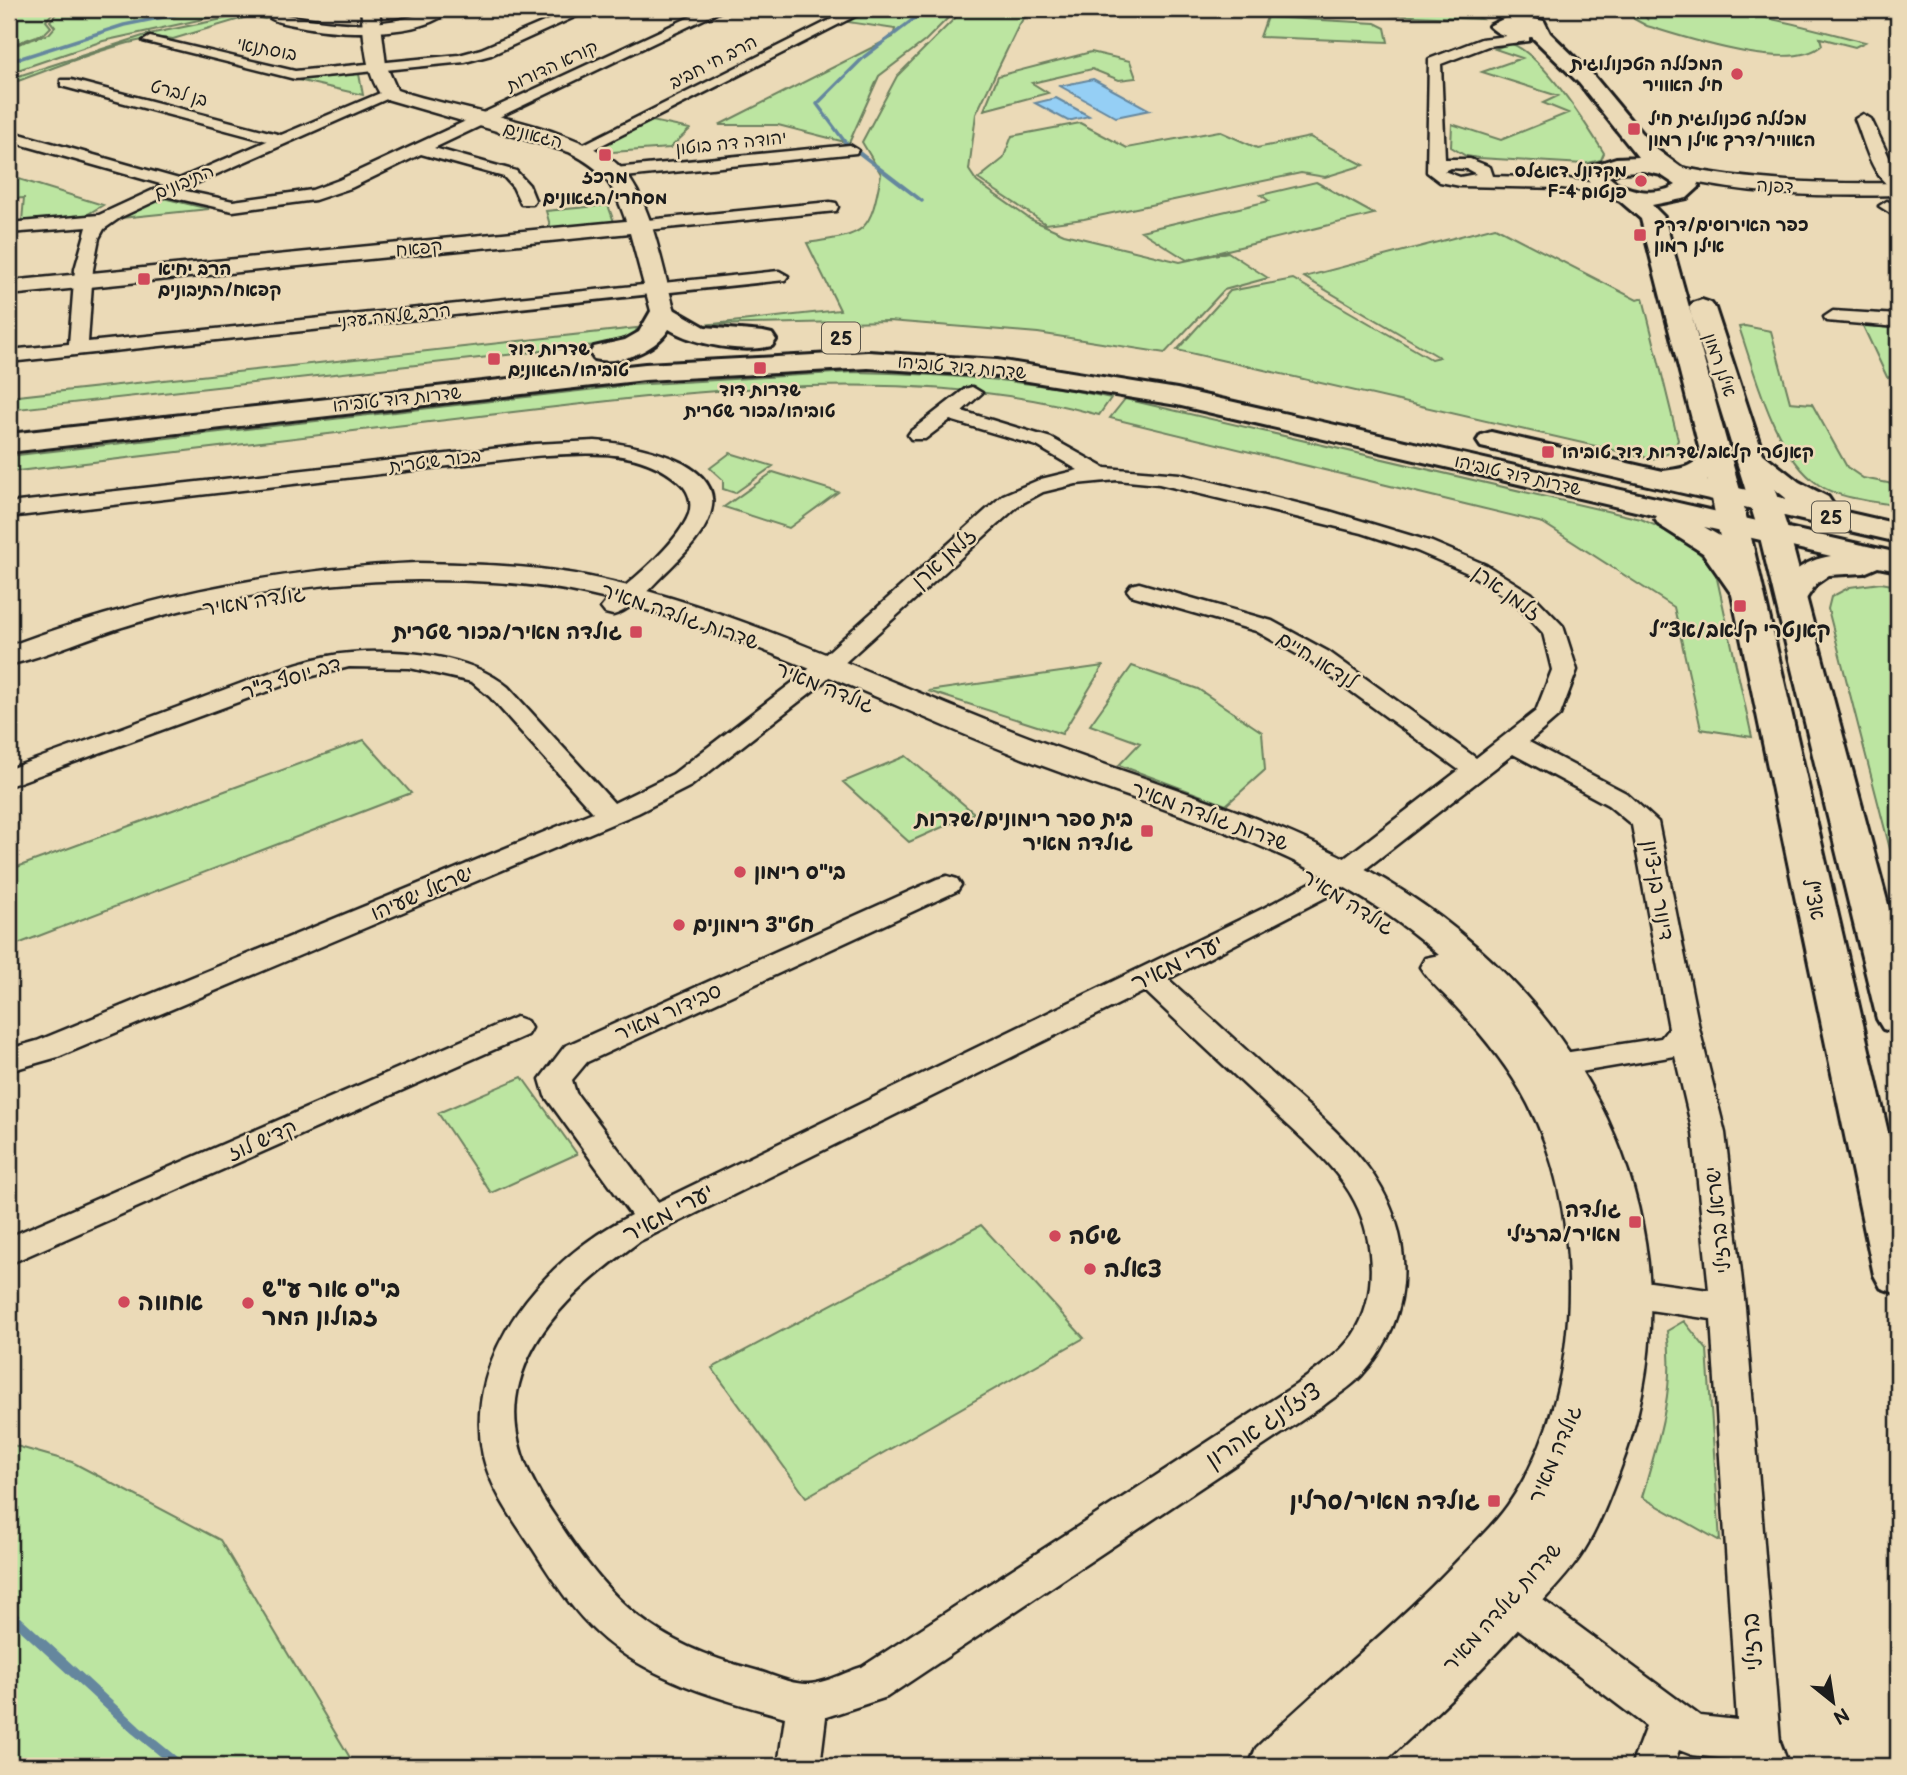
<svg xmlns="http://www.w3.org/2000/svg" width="1907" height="1775" font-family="'Balsamiq Sans','Playpen Sans Hebrew',sans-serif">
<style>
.green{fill:#bce5a1;stroke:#6c805e;stroke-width:2}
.water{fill:#95cff5;stroke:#65879e;stroke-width:2}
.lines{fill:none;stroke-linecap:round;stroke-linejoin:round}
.stream-far1{stroke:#65879e;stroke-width:3.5}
.stream{stroke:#65879e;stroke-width:10}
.minor-casing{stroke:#1c1c1c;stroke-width:5}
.tertiary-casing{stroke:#1c1c1c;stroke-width:5}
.primary-casing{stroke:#1c1c1c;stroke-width:6}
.trunk-casing{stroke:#1c1c1c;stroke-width:6}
.minor{fill:#ebdab7;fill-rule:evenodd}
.tertiary{fill:#ebdab7;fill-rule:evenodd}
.primary{fill:#ebdab7;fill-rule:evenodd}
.trunk{fill:#ebdab7;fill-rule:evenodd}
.poi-dot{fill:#d1495b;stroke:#ebdab7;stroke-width:2.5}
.labels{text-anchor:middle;stroke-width:5;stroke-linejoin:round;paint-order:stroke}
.far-street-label{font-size:18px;fill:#1c1c1c;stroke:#ebdab7}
.far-poi-label{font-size:18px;font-weight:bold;fill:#1c1c1c;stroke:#ebdab7;text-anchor:start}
.shield{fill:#ebdab7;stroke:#5a554a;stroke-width:2}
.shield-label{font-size:19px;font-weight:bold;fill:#1c1c1c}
.street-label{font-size:21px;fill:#1c1c1c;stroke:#ebdab7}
.poi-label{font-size:21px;font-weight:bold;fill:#1c1c1c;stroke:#ebdab7;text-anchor:end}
.near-street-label{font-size:24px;fill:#1c1c1c;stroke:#ebdab7}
.near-poi-label{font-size:24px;font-weight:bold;fill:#1c1c1c;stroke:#ebdab7;text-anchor:start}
</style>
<rect width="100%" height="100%" fill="#ebdab7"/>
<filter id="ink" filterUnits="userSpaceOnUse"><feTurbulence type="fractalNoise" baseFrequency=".0143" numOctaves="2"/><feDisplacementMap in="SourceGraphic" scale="14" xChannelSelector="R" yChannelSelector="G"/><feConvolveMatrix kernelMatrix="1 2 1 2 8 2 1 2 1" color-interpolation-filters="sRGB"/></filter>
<g filter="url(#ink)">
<path class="green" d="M9 9 54 11 46 21 51 27 45 33 9 46Z
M50 9H249L103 41 9 73V47L49 34 55 27 50 21 58 11Z
M272 9H297L265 19 250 16 173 39C138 31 46 72 9 84V79L149 34Z
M870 9H957L925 41 879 76 849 143 778 125H719L893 37 895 29 848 22Z
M964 9H1040L1023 19 1018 27 976 114 969 170 977 182 1030 219 1064 234 1180 262 1228 252 1268 278 1224 290 1165 353 1038 333 889 321 704 325 840 310 807 243C866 234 870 235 881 174L862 142 897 76Z
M1248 9H1468L1482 19Z
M1634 9H1647L1642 13 1648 20 1644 14 1649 9H1688L1679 14C1719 0 1820 31 1865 42L1855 47 1820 38 1822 45C1792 74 1683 37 1647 26L1634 19 1631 12Z
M1267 17 1375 23 1385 28 1388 42 1260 37Z
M1510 43C1543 55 1586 124 1604 153L1601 160 1584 164 1479 158 1466 156 1451 147 1452 124 1501 140 1568 113 1543 103 1558 96 1482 72 1522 58 1495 49Z
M1091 52 1130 61 1136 78 1119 80 1092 69 1032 83 1048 93 984 110 998 76Z
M359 74 363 95 293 79Z
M652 121 690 129 670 148 612 152 601 146Z
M1080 123 1127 148 1219 131 1257 148 1310 137 1364 165 1325 177 1301 173 1084 219 1046 224 978 179 1003 159 1012 136Z
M9 176 103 205 83 217 22 221 24 198 9 199Z
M1316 182 1374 214 1187 260 1141 231 1269 201 1261 195Z
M163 198 209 209 121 218Z
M608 205 614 222 551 229 546 211Z
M1495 227 1637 300 1643 298 1678 440 1673 452 1652 459 1177 350 1230 291 1293 279 1431 359 1439 357 1304 277Z
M1745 326 1771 331 1790 402 1812 404 1847 467 1863 478 1898 485V506C1875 501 1839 499 1819 485 1775 455 1756 376 1739 327Z
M1863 326 1898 328V378L1887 377Z
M637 328 635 336 605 344 9 410V397Z
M854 372C940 374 1026 379 1111 398L1099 415C908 361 675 393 480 416 323 435 166 453 9 472V456L631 385Z
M1125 399 1641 519C1676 535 1695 542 1716 574L1752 737 1701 729 1674 607 1543 523 1110 418Z
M730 453 773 466 735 493 723 489V480L710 468Z
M773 472 838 492 789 528 724 507Z
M1881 583 1898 586V880L1828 609 1831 597 1850 587Z
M1103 666 1062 734 928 691Z
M1132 666 1198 689 1262 732 1265 770 1226 805 1119 765 1140 743 1090 725Z
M364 740 411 793 10 947 9 870Z
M906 756 974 813 909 842 843 782Z
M522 1077 577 1154 491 1193 438 1113Z
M981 1225 1084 1338 806 1497 712 1368Z
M1684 1321 1707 1350 1720 1541 1642 1497C1658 1442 1676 1388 1667 1331Z
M9 1444 72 1462 220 1540 355 1766H9Z"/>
<path class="water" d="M1093 79 1150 110 1116 117 1060 86Z
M1056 98 1089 116 1068 121 1035 103Z"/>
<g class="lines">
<path class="stream-far1" d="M9 62 124 25 203 9
M922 201 845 142 817 104 864 57 927 9"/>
<path class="stream" d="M9 1613 136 1730 180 1766"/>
<g class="minor-casing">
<path id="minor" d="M434 9H452C421 39 339 34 299 26 290 24 276 23 269 17L276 13C331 24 380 31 434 9Z
M574 9H592L491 55 465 62 295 79 143 41 150 37 295 71 459 55 481 49Z
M707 9H725L434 148 516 171 529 185 535 200 533 204H521L513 187 504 177 421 154 351 188 315 200 233 211 166 196 121 217 104 229 99 238 93 269 88 342 779 271 788 276 785 280 9 362V350L69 344 75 269 87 227 9 233V223L99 215 164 185 9 141V131L179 179 267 141 61 86V80H71L281 135 385 91H395L398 94 181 190 233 201 312 190 339 180Z
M852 9H869L588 152 582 154 574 149Z
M1524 34 1529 35V41L1488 46 1441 64 1445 159H1470L1490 167 1493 176 1562 178 1624 188V196L1562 188 1460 186 1440 182 1427 172 1429 59 1481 39ZM1450 168 1467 169 1476 174 1460 177 1444 171Z
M1863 114 1871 119 1898 176V190C1873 184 1864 140 1855 119Z
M850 145 858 150 856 153 615 178 607 173 615 168Z
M1887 201 1898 206V218L1879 206Z
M830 202 836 203 838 207 836 211 637 231 628 226 637 221Z
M1833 311 1898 315V327L1826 321 1824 317Z
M972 387 982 393 962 411 1051 438 1105 468 1180 474 1329 511 1432 542 1486 565 1531 593 1563 626 1577 670 1560 715 1529 742 1626 793 1658 822 1699 1028 1725 1133 1745 1307 1780 1742 1789 1766H1747L1745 1761 1692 1755 1679 1750 1673 1766H1631L1646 1726 1488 1606 1482 1593 1488 1580 1502 1575 1516 1580 1700 1716 1737 1720 1711 1319 1629 1307 1617 1303 1612 1293 1617 1283 1629 1279 1709 1290 1693 1133 1675 1056 1557 1076 1546 1073 1542 1065 1546 1057 1557 1054 1661 1038 1669 1028 1632 825 1608 805 1513 754 1336 892 1168 979C1205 1012 1241 1046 1278 1079 1308 1106 1340 1132 1365 1164 1416 1229 1418 1315 1361 1376 1350 1388 1335 1396 1323 1406L887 1697 826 1717 820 1766H778L785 1717C727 1701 667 1685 618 1650 581 1624 557 1587 533 1549 514 1521 491 1490 483 1456 462 1354 545 1258 631 1215L545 1096 540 1079 565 1046 937 879 947 876 957 879 961 885 957 891 587 1062 572 1080 576 1093 658 1202 1262 909 1316 880 1459 770 1311 662 1256 631 1131 595 1127 590 1131 585 1139 583 1272 621 1329 652 1476 758 1536 711 1552 670 1543 633 1515 603 1470 574 1417 551 1362 533 1159 484 1117 480 1076 484 1043 492 1019 505 819 686 691 786 638 813 58 1057 9 1071V1049L37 1041 593 812 490 697 472 682 410 668 349 667 301 679 9 786V769C79 744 149 718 218 692 260 677 306 656 351 653 401 649 468 654 508 687L614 803 673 774 801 676 1003 495 1041 479 1078 470 1037 446 950 420 925 439H911L908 435 911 431 965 389ZM1145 991C1187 1031 1230 1071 1273 1111 1302 1139 1337 1166 1355 1202 1375 1241 1378 1298 1353 1335 1338 1356 1317 1369 1297 1384L862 1667C846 1672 822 1685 806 1684 790 1684 770 1674 755 1670 651 1642 613 1605 555 1517 528 1477 506 1434 519 1384 535 1321 590 1278 640 1241Z
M595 441C628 443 725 460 711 511 705 536 680 558 663 575 649 589 632 610 613 615L605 613 601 608 605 603C630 582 677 545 689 514 693 501 688 489 678 481 638 447 585 453 535 456L9 517V503L535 444Z
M516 1017 527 1021 531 1028 527 1035 9 1264V1237Z"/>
</g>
<g class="tertiary-casing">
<path id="tertiary" d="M361 9H379L386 65 397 90C454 110 585 126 623 170 654 207 661 266 675 311L671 316H655L651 311 630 233 9 295V281L626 221C613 183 604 170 569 152L383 98C364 71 365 41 361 9Z
M1675 166C1748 182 1823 184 1898 183V195C1821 197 1743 195 1668 176L1665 172 1668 168Z
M417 563C470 564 523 565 575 574 727 603 870 676 1013 731 1137 780 1269 812 1385 880 1594 1005 1711 1239 1618 1475 1608 1501 1598 1528 1583 1552 1570 1573 1552 1590 1536 1609 1488 1665 1434 1716 1380 1766H1316L1319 1759 1311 1766H1249L1256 1748C1322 1684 1395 1627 1458 1560 1475 1542 1494 1525 1508 1505 1551 1442 1569 1364 1569 1288 1569 1225 1557 1160 1528 1104 1510 1069 1485 1038 1459 1010 1446 995 1430 983 1420 967L1425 958 1439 955C1325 852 1175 816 1035 763 888 706 739 628 585 594 531 582 473 580 418 580 322 581 224 596 132 624 91 636 50 655 9 665V646C142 597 276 569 417 563Z"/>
</g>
<g class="primary-casing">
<path id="primary" d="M1511 15 1544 21 1550 33 1593 75 1652 146 1697 179 1699 187 1687 198 1652 205 1664 217 1741 494 1898 1176V1294L1881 1288 1874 1275 1711 494 1641 219 1620 201 1596 190 1586 178 1591 166 1616 158 1638 157 1579 83 1532 37C1517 39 1501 38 1489 26ZM1643 171 1661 175 1676 185C1657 197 1625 192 1609 177L1619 172Z
M1702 300 1711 303 1715 308 1789 533 1898 942V1033L1883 1029 1877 1019 1759 533 1689 308 1693 303Z"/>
</g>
<g class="trunk-casing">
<path id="trunk" d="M663 303 705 327 763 332 772 334 776 340 772 346C742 353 695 345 669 329 655 351 619 365 594 359L590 353 594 347 625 340 639 332 654 306Z
M868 352 997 360 1177 389 1898 553V571L1878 567 1864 573 1829 575 1816 584 1802 605 1791 608 1780 605 1775 598C1789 573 1802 561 1831 556L1704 527 1725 539 1760 589 1755 596 1744 599 1733 596 1703 553 1659 525 1655 519 1657 516 1177 405 997 376 868 368 645 380 9 452V434L645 364Z
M1491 432 1663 471C1685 468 1693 468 1706 449L1716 446 1726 449 1730 455 1718 474 1707 481 1787 499 1738 459 1742 453 1752 450 1762 453 1799 482 1828 497 1832 503 1828 508 1898 524V542L1481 447 1477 441 1481 435Z"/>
</g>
<use href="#minor" class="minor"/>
<use href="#tertiary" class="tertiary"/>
<use href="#primary" class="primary"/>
<use href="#trunk" class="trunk"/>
</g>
</g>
<g class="poi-dot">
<circle cx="1737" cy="74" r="7"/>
<rect x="1627" y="122" width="14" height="14" rx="3.5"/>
<rect x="598" y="148" width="14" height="14" rx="3.5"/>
<circle cx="1641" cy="181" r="7"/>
<rect x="1633" y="228" width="14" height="14" rx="3.5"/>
<rect x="137" y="272" width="14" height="14" rx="3.5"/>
<rect x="487" y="352" width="14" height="14" rx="3.5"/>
<rect x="753" y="361" width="14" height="14" rx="3.5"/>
<rect x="1541" y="445" width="14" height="14" rx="3.5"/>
<rect x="1733" y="599" width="14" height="14" rx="3.5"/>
<rect x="629" y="625" width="14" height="14" rx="3.5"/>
<rect x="1140" y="824" width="14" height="14" rx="3.5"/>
<circle cx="740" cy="872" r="7"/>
<circle cx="679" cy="925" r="7"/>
<rect x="1628" y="1215" width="14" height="14" rx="3.5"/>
<circle cx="1055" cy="1236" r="7"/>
<circle cx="1090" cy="1269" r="7"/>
<circle cx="124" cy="1302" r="7"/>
<circle cx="248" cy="1303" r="7"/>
<rect x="1487" y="1494" width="14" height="14" rx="3.5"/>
</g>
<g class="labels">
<g class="far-street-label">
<text transform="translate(267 49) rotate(11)" y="6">בוסתנאי</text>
<text transform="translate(713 62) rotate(-27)" y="6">הרב חי חביב</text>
<text transform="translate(552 66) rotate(-25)" y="6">קורא הדורות</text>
<text transform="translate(179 93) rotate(15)" y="6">בן לברט</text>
<text transform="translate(533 135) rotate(14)" y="6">הגאונים</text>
<text transform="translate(731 143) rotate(-6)" y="6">יהודה דה בוטון</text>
<text transform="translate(184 182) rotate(-23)" y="6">התיבונים</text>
<text transform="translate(1775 186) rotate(3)" y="6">דפנה</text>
<text transform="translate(419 248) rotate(-6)" y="6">קפאח</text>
<text transform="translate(394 316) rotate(-6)" y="6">הרב שלמה עדני</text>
<text transform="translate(1720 365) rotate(71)" y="6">אילן רמון</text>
<text transform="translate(962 367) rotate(5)" y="6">שדרות דוד טוביהו</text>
<text transform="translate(397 399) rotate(-6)" y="6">שדרות דוד טוביהו</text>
<text transform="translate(435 461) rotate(-7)" y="6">בכור שיטרית</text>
<text transform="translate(1518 475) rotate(13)" y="6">שדרות דוד טוביהו</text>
</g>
<g class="far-poi-label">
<text x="1723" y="70" text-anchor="end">המכללה הטכנולוגית<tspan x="1723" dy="21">חיל האוויר</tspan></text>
<text x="1648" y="125">מכללה טכנולוגית חיל<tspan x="1648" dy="21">האוויר/דרך אילן רמון</tspan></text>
<text x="1627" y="177" text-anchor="end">מקדונל דאגלס<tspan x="1627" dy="21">F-4 פנטום</tspan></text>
<text x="605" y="183" text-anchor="middle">מרכז<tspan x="605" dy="21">מסחרי/הגאונים</tspan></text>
<text x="1654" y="231">כפר האירוסים/דרך<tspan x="1654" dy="21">אילן רמון</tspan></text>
<text x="158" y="275">הרב יחיא<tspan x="158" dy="21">קפאח/התיבונים</tspan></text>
<text x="508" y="355">שדרות דוד<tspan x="508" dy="21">טוביהו/הגאונים</tspan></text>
<text x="760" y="396" text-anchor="middle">שדרות דוד<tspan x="760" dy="21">טוביהו/בכור שטרית</tspan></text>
<text x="1562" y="458">קאנטרי קלאב/שדרות דוד טוביהו</text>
</g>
<g class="shield">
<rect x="822" y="322.5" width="38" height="31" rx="5"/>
<rect x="1812" y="501.5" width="38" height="31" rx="5"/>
</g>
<g class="shield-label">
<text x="841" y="345">25</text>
<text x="1831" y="524">25</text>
</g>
<g class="street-label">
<text transform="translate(944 558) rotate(-42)" y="7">זלמן ארן</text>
<text transform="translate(1507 593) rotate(36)" y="7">זלמן ארן</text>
<text transform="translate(254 601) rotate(-9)" y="7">גולדה מאיר</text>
<text transform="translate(680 616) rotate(19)" y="7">שדרות גולדה מאיר</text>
<text transform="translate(1317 660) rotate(32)" y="7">לנדאו חיים</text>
<text transform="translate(291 678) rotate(-17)" y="7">דב יוסף ד"ר</text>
<text transform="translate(825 687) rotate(22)" y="7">גולדה מאיר</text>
<text transform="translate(1210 816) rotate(20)" y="7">שדרות גולדה מאיר</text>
<text transform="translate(1658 890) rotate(80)" y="7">דינור בן-ציון</text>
<text transform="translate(422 893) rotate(-23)" y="7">ישראל ישעיהו</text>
<text transform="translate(1814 899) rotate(77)" y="7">אצ"ל</text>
<text transform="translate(1348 902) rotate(32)" y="7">גולדה מאיר</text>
<text transform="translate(668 1012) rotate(-24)" y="7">סבידור מאיר</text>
<text transform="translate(262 1140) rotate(-24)" y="7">קדיש לוז</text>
<text transform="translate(1718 1220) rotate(-96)" y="7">ישראל ברזילי</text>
<text transform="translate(1555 1454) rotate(-67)" y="7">גולדה מאיר</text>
<text transform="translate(1502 1607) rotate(-48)" y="7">שדרות גולדה מאיר</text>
</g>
<g class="poi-label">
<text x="1740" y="637" text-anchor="middle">קאנטרי קלאב/אצ״ל</text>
<text x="622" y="639">גולדה מאיר/בכור שטרית</text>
<text x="1133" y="826">בית ספר רימונים/שדרות<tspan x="1133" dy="24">גולדה מאיר</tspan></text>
<text x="754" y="879" text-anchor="start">בי"ס רימון</text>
<text x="693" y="932" text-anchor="start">חט"צ רימונים</text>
<text x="1621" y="1217">גולדה<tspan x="1621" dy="24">מאיר/ברזילי</tspan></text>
</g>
<g class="near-street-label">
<text transform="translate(1177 963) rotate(-26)" y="8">יערי מאיר</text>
<text transform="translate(668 1213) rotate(-28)" y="8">יערי מאיר</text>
<text transform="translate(1263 1425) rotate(-34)" y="8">ציזלינג אהרון</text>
<text transform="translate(1752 1642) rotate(-94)" y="8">ברזילי</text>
</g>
<g class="near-poi-label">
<text x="1069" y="1244">שיטה</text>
<text x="1104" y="1277">צאלה</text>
<text x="262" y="1297">בי"ס אור ע"ש<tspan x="262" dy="28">זבולון המר</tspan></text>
<text x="138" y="1310">אחווה</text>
<text x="1480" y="1509" text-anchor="end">גולדה מאיר/סרלין</text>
</g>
</g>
<rect width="1907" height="1775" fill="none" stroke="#ebdab7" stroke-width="35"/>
<rect x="18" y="18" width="1872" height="1740" fill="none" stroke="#1c1c1c" stroke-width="2.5" filter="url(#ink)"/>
<g transform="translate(1833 1702) rotate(150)" stroke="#ebdab7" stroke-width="5" paint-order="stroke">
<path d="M0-5L12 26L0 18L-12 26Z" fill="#1c1c1c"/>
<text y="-10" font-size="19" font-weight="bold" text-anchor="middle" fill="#1c1c1c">N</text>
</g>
</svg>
